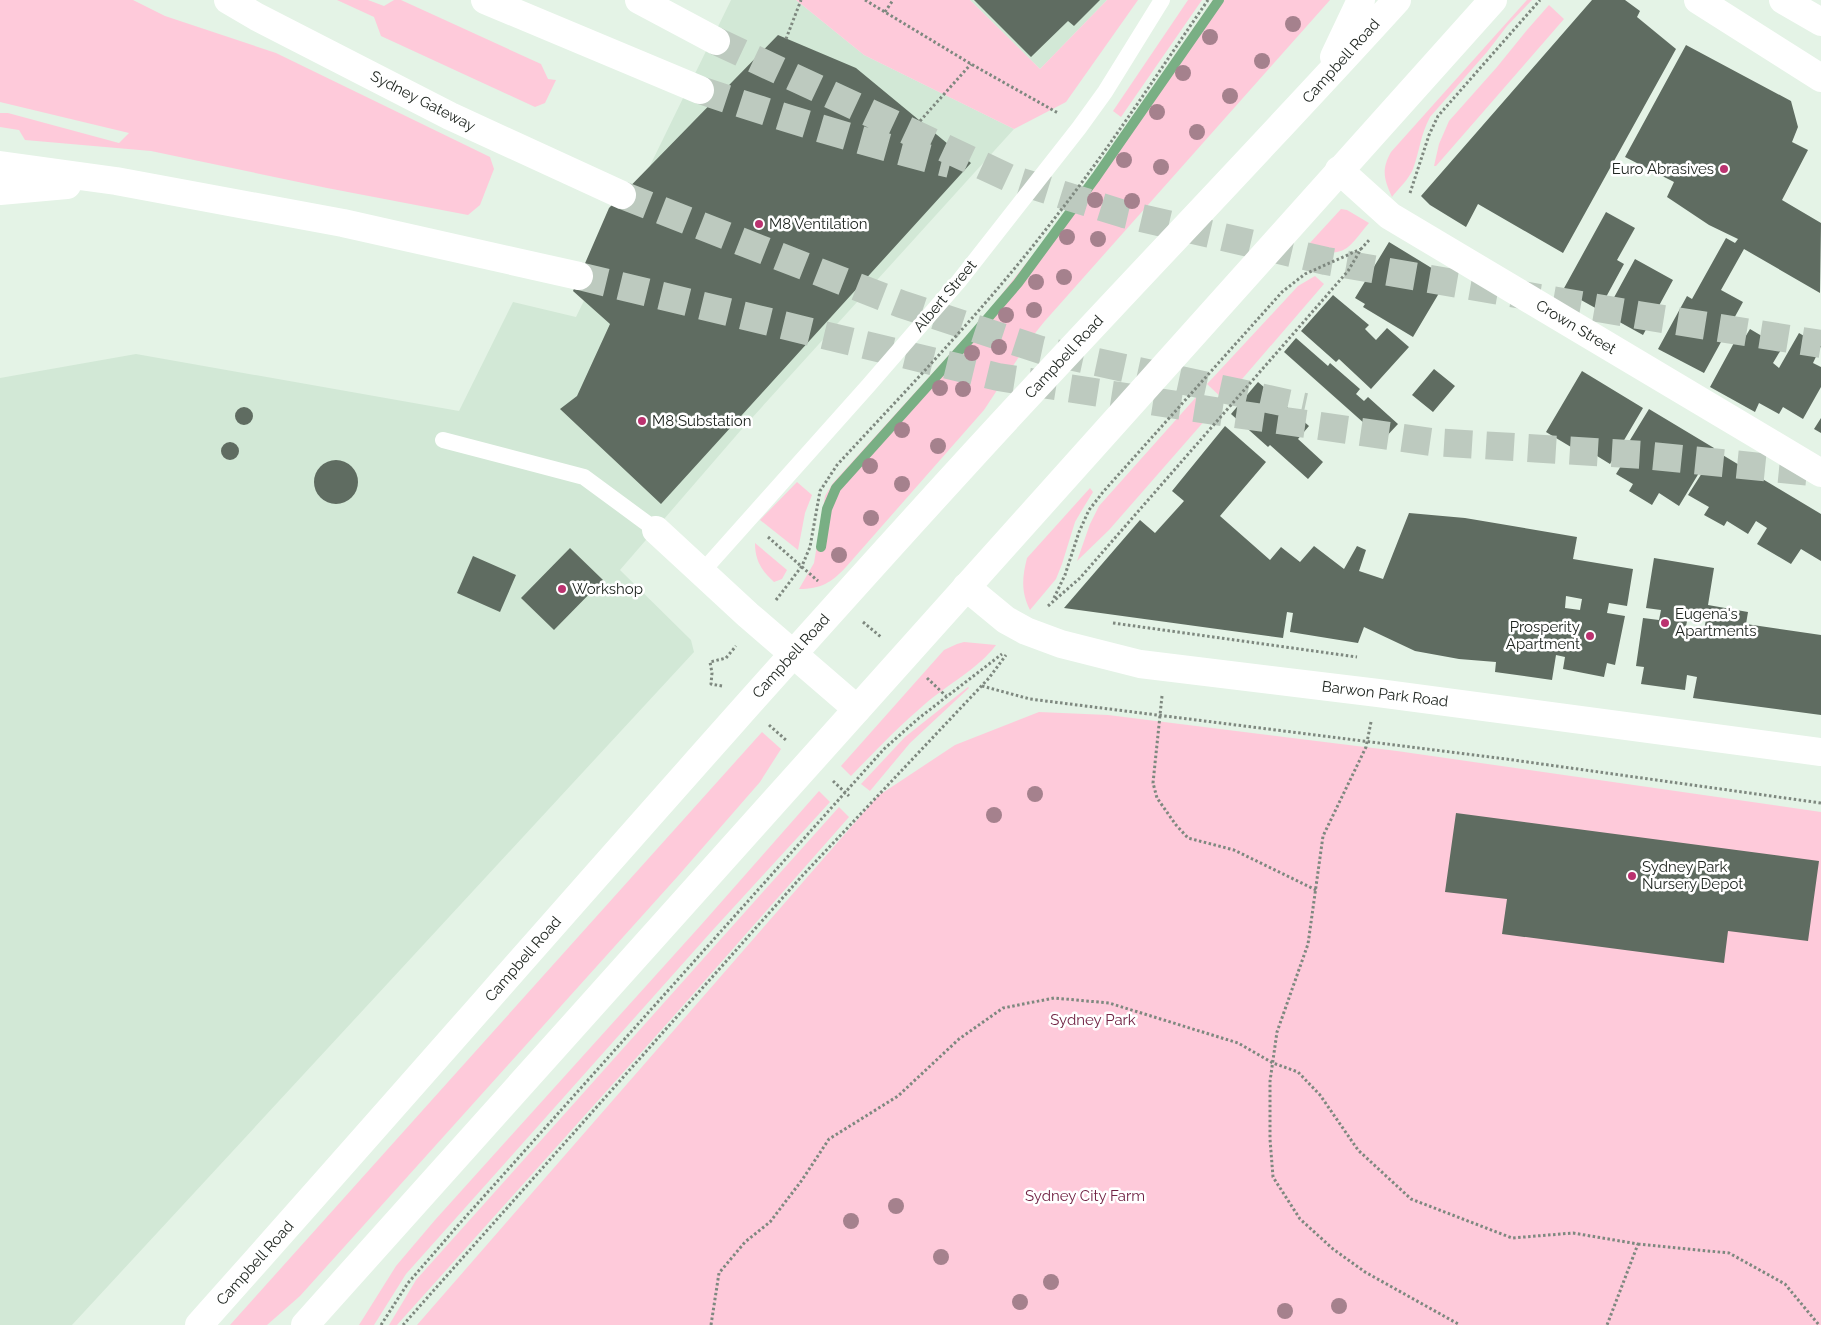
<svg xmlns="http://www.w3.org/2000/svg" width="1821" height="1325" font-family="Raleway,sans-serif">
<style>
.built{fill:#d2e8d6}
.green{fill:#fecada}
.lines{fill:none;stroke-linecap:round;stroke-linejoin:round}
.stream{stroke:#79af84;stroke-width:10}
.building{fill:#5f6c61;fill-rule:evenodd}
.highway-tunnel{stroke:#bdcabf;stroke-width:28;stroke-dasharray:28 14;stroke-linecap:butt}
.path{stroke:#7e887f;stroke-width:3;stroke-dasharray:2.5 2.5;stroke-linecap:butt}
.lane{stroke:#fff;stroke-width:16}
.street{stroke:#fff;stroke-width:28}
.primary{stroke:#fff;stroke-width:28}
.highway{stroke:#fff;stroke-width:28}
.tree{fill:#a5818d}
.poi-dot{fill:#bb326f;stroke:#fff;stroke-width:2}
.labels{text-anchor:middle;stroke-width:5;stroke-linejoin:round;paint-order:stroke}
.street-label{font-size:15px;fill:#212722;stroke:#fff}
.poi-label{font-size:15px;fill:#212722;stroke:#fff;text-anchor:start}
.park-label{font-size:15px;fill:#712344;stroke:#fff}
</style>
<rect width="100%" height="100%" fill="#e4f3e6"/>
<path class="built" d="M731 0H796L864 55 1014 129 741 430 620 570 691 640 694 652 72 1325H0V378L136 354 459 411 513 302 576 317Z
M970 0H1107L1040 69Z"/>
<path class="green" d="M0 0H133L165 16 276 53 490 157 494 169 480 205 468 215 327 188 151 151 25 140 19 130 0 127V113H8L119 143 129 133 0 102Z
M337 0H368L384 6 394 0H401L541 64 548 79 556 80 545 103 535 107 381 36 374 17Z
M796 0H970L1040 69 1107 0H1138L1066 102 1014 129 864 55Z
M1188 0H1202L1121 117 1113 111Z
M1213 0H1330L1044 322 1032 337 984 410 846 567C831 583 821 589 799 589L814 563 825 496 833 483 986 314 1062 218Z
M1527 0H1532L1507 26 1487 52 1430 117C1420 136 1420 150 1413 169 1409 179 1399 188 1392 197 1384 179 1381 170 1391 152Z
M1549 5 1564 19 1436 166H1434L1439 144 1449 121 1497 67 1527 30Z
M1341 209 1347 210 1369 223C1346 250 1349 255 1311 252L1308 245Z
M1315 276 1324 284 1224 400 1207 384 1298 286Z
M1198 395 1214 410 1109 530 1077 561 1090 524 1099 506Z
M797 482 812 495 805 513 798 550 760 520Z
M1090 488 1093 492 1082 510 1075 522 1062 564 1056 579 1030 610C1021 592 1022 578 1027 558Z
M755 543 787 570 782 579 774 582C761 570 755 560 755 543Z
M964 642 996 645C978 669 948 684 925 704 899 726 875 751 851 776L841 766 944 650 957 644Z
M968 687 969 688 910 743 870 791 861 784 905 737Z
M1039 712 1108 715 1397 751 1821 812V1325H417L878 796 955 745Z
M762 732 781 749 760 782 678 876 300 1296 267 1325H230Z
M819 791 830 802 711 932 406 1274 374 1325H359L396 1266 435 1220 701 925Z
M839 807 849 817 672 1018 397 1325H389L416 1280Z"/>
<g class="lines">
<path class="stream" d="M821 547 827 509 836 488 969 340 1018 283 1096 177 1219 0"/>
</g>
<path class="building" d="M974 0H1100L1074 26 1068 21 1031 57Z
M1592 0H1625L1640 11 1637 17 1676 49 1563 253 1478 204 1466 227 1430 205 1421 196Z
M778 35 856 68 971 163 661 504 560 409 577 396 610 324 573 291 609 208Z
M1686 45 1791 101 1798 127 1792 142 1808 150 1782 200 1821 223 1820 293 1744 249 1721 290 1743 302 1704 373 1658 349 1687 296 1692 299 1726 238 1735 243 1738 239 1709 225 1667 197 1674 182 1625 157Z
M1606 212 1635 228 1617 260 1624 264 1599 310 1563 290Z
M1389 242 1448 278 1413 337 1363 307 1365 304 1355 298Z
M1635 259 1673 280 1643 335 1605 314Z
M1333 295 1369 325 1365 329 1376 340 1387 328 1409 347 1371 389 1339 359 1336 362 1301 331Z
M1750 329 1782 348 1773 363 1779 368 1799 333 1821 346 1813 363 1821 367V387L1803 419 1783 407 1779 414 1759 403 1755 412 1710 387 1735 341 1741 344Z
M1296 338 1328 366 1330 363 1360 389 1356 394 1364 401 1368 397 1398 424 1383 440 1284 352Z
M1434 369 1455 386 1433 412 1412 395Z
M1582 371 1643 408 1610 464 1589 451 1586 456 1546 432Z
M1258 382 1309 426 1298 439 1323 462 1308 479 1270 445 1268 447 1231 414Z
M235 416a9 9 0 1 1 18 0a9 9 0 1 1-18 0Z
M1649 409 1714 448 1679 506 1659 493 1652 505 1629 491 1633 484 1616 474 1624 461 1619 458Z
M1821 418V433L1814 429Z
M1225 426 1266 462 1220 516 1270 560 1281 547 1300 562 1314 546 1344 569 1357 546 1366 550 1359 571 1383 579 1409 513 1465 518 1577 537 1573 559 1633 569 1627 606 1609 603 1607 613 1625 616 1615 665 1607 663 1604 677 1563 669 1565 657 1556 655 1552 680 1495 672 1496 662 1459 659 1415 651 1364 627 1358 643 1290 632 1293 613 1287 612 1283 638 1064 608 1140 520 1155 533 1184 501 1172 491ZM1566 596 1582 599 1580 610 1565 608Z
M221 451a9 9 0 1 1 18 0a9 9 0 1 1-18 0Z
M1716 451 1821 514V561L1801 549 1791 564 1757 544 1767 528 1756 521 1748 534 1727 521 1724 526 1704 515 1709 507 1688 495Z
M314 482a22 22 0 1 1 44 0a22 22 0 1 1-44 0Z
M570 548 603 580 554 630 521 598Z
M473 556 516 575 500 612 457 593Z
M1654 558 1714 568 1708 605 1748 612 1746 624 1821 635V715L1693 698 1697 677 1687 675 1685 690 1641 684 1644 667 1636 666 1643 618 1659 620 1661 610 1646 608ZM1688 617 1706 620 1704 629 1686 626Z
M1456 813 1819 861 1808 941 1728 931 1724 963 1502 934 1507 899 1445 892Z"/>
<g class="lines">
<path class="highway-tunnel" d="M716 41 1009 178 1124 214 1326 261 1638 315 1821 344
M700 90C783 118 866 143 950 164
M622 195 901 304 1041 350 1305 407
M579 276 998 377 1215 411 1431 442 1643 455 1821 473"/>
<path class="path" d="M865 0 971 64 1058 113
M885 12 893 0
M786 39 801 0
M920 121 971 64
M1410 193 1429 135 1438 116 1540 0
M768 537 818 581
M1054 598 1065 575 1079 532 1089 510 1103 492 1282 292 1305 274 1361 249
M776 600 802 566 810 547 820 491 837 465C908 388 982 312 1047 228 1105 155 1155 77 1208 0
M1048 606 1080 578 1348 271 1361 249 1370 239
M863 622 881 637
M1113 623 1357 657
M927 678 946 696
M722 686 711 684 712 673 710 662 726 658 736 646
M982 686 1030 699 1506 759 1821 803
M1162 696 1153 783 1157 798 1176 825 1188 838 1234 850 1316 890
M1371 722 1366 747 1323 836 1308 944 1277 1032 1270 1081V1139L1273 1177 1300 1219 1333 1249 1365 1272 1460 1325
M769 725 787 741
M833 781 849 796
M1638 1244 1729 1253 1785 1284 1819 1325
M381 1325 408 1283 461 1222 884 749 919 718 1002 654
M403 1325 802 876 989 678 1006 655
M711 1325 719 1273 745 1242 770 1222 802 1180 829 1139 898 1096 959 1039 1003 1008 1054 998 1109 1003 1238 1043 1273 1063 1298 1072 1320 1095 1358 1150 1411 1199 1512 1238 1573 1233 1638 1244 1607 1325"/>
<path class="lane" d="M443 440 584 477 656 530
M702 572 868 386 959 281 1079 128 1105 92 1162 0"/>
<path class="street" d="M1339 170 1390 216 1821 473
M656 530 748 615 857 709
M966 587 1006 620 1026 631 1061 644 1140 664 1378 693 1821 752"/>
<path class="primary" d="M1334 57 1361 0
M199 1325C458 1035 712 740 975 453 1114 301 1258 153 1397 0
M305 1325 1493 0"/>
<path class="highway" d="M228 0 257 17 450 116 622 195
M485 0 700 90
M639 0 716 41
M1698 0 1821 78
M1783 0 1821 22
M0 165 116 181 343 223 579 276
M0 191 67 185"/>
</g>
<g class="tree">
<circle cx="1293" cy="24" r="8"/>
<circle cx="1210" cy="37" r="8"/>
<circle cx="1262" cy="61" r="8"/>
<circle cx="1183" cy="73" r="8"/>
<circle cx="1230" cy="96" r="8"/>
<circle cx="1157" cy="112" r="8"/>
<circle cx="1197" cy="132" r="8"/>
<circle cx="1124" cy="160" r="8"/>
<circle cx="1161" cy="167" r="8"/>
<circle cx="1095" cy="200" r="8"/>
<circle cx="1132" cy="201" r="8"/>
<circle cx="1067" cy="237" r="8"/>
<circle cx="1098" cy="239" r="8"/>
<circle cx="1064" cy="277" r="8"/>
<circle cx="1036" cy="282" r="8"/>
<circle cx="1034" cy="310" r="8"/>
<circle cx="1006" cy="315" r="8"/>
<circle cx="999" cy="347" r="8"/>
<circle cx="972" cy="353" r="8"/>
<circle cx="940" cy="388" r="8"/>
<circle cx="963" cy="389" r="8"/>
<circle cx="902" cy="430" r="8"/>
<circle cx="938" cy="446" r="8"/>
<circle cx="870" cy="466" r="8"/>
<circle cx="902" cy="484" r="8"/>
<circle cx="871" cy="518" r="8"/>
<circle cx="839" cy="555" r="8"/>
<circle cx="1035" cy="794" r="8"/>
<circle cx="994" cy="815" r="8"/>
<circle cx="896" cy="1206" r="8"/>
<circle cx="851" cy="1221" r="8"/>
<circle cx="941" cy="1257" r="8"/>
<circle cx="1051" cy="1282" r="8"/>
<circle cx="1020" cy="1302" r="8"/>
<circle cx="1339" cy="1306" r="8"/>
<circle cx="1285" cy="1311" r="8"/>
</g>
<g class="poi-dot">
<circle cx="1724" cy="169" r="5"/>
<circle cx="759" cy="224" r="5"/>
<circle cx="642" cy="421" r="5"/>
<circle cx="562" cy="589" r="5"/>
<circle cx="1665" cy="623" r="5"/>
<circle cx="1590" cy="636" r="5"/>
<circle cx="1632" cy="876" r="5"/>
</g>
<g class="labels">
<g class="street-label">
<text transform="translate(1341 61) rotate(-48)" y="5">Campbell Road</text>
<text transform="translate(423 101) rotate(27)" y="5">Sydney Gateway</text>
<text transform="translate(945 296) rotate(-50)" y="5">Albert Street</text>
<text transform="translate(1576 327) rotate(31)" y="5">Crown Street</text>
<text transform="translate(1064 357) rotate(-47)" y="5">Campbell Road</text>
<text transform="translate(791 656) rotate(-48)" y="5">Campbell Road</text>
<text transform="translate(1385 694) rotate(7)" y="5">Barwon Park Road</text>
<text transform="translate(523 959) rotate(-49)" y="5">Campbell Road</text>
<text transform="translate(255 1263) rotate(-48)" y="5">Campbell Road</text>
</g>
<g class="poi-label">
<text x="1714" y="174" text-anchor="end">Euro Abrasives</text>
<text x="769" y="229">M8 Ventilation</text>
<text x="652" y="426">M8 Substation</text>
<text x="572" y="594">Workshop</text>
<text x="1675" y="619">Eugena's<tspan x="1675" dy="17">Apartments</tspan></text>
<text x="1580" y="632" text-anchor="end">Prosperity<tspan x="1580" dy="17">Apartment</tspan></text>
<text x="1642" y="872">Sydney Park<tspan x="1642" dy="17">Nursery Depot</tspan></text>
</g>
<g class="park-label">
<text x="1093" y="1025">Sydney Park</text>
<text x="1085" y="1201">Sydney City Farm</text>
</g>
</g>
</svg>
